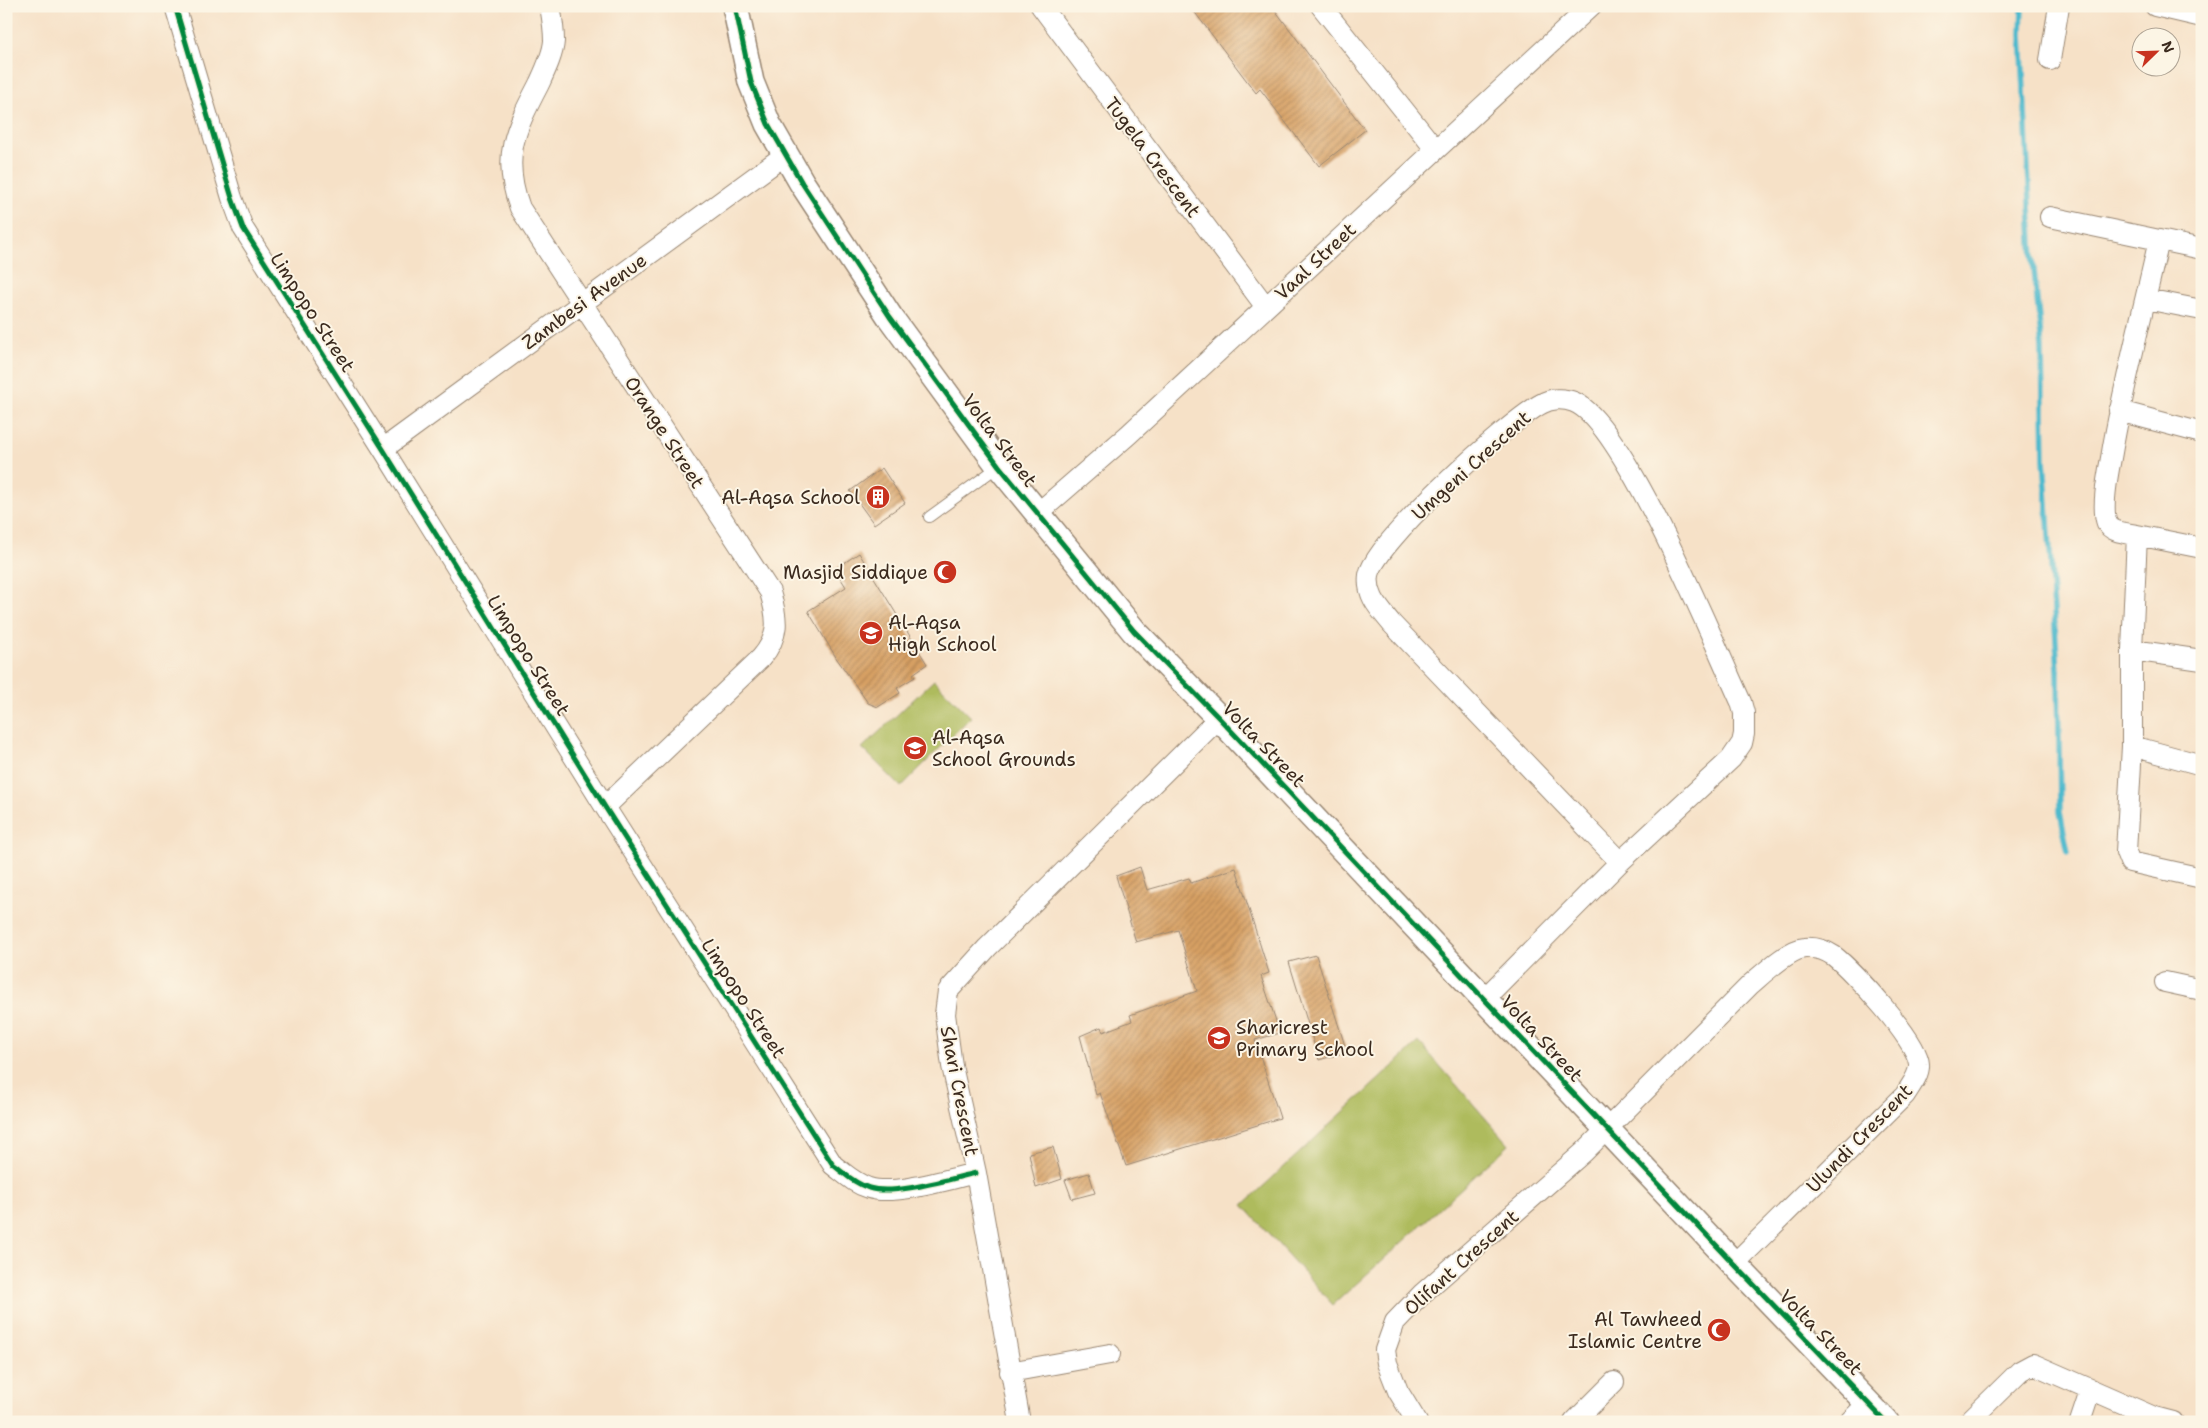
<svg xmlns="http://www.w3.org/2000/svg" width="2208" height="1428" font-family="'Shantell Sans',sans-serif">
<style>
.pitch{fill:#aebb5d;stroke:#74723e}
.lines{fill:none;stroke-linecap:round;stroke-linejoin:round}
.stream{stroke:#50bacd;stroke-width:5.5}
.building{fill:url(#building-hatch)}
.service-casing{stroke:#988672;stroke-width:12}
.minor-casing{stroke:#988672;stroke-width:22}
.tertiary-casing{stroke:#988672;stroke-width:28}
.service{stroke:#fff;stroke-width:10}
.minor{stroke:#fff;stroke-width:20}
.tertiary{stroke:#fff;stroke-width:25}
.cycleway-casing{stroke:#fcf5e5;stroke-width:8}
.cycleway{stroke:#00873e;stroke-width:5}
.labels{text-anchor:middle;stroke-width:4;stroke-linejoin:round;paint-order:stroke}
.street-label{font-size:19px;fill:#3b2a1e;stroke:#fcf5e5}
.poi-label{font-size:19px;fill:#3b2a1e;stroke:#fcf5e5;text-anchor:end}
</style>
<defs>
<pattern id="building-hatch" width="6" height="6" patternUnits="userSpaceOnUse" patternTransform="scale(1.25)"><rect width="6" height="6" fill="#d7a064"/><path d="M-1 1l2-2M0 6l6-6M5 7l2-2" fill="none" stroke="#b08352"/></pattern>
</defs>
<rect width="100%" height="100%" fill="#fcf5e5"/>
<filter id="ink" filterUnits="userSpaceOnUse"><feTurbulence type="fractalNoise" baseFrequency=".02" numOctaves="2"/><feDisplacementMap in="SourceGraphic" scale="10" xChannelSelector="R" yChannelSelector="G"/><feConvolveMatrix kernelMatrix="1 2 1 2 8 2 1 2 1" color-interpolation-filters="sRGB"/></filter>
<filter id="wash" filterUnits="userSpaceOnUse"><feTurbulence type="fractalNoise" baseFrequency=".0096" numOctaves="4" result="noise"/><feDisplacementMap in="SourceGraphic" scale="20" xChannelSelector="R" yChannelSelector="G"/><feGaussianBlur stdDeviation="1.12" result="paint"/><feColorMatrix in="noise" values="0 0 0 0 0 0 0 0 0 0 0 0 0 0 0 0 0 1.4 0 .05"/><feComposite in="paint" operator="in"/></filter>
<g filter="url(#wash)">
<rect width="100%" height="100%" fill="#f6e1c7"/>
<path class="pitch" d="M934 680 971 717 901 787 862 748Z
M1419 1042 1509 1145 1333 1305 1243 1205Z"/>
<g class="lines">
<path class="stream" d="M2022 6 2021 34 2033 260 2042 348 2044 459 2058 671 2060 812 2068 852"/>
</g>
<g id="blocks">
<path class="building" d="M1190 6H1272L1365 130 1319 166 1260 89 1256 93Z
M882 468 905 503 874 524 850 491Z
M859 553 927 664 913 674 915 677 897 688 900 693 878 707 868 703 837 659 808 611 846 587 835 569Z
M1140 867 1147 890 1189 878 1191 883 1236 868 1269 973 1261 976 1280 1033 1255 1040 1280 1118 1126 1166 1100 1093 1096 1095 1080 1036 1101 1027 1103 1032 1132 1021 1130 1015 1197 991 1178 930 1136 942 1116 876Z
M1316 955 1347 1052 1319 1060 1289 962Z
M1053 1147 1062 1179 1036 1188 1029 1153Z
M1089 1173 1095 1193 1072 1199 1065 1180Z"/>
</g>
</g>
<g filter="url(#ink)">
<use href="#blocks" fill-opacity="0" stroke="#988672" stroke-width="1"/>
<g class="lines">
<g class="service-casing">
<path id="service" d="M929 517 999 466"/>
</g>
<g class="minor-casing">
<path id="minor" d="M175 6 232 198 243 228 383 449 605 807 833 1165C844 1173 855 1184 869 1188 894 1196 949 1179 976 1173
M550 6C552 17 554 29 554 41 553 55 545 71 539 84 515 130 501 157 520 208L770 592C778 619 780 636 761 658L605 807
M1041 6 1266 307
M1321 6 1435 149
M2155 6 2202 17
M2050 60 2059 6
M2050 217 2202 249
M2159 240C2143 312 2123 385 2111 458 2108 474 2101 508 2107 523 2111 533 2128 533 2137 535L2132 650V746L2126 852 2130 862 2202 878
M2146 299 2202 310
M2119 411 2202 433
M383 449 785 155
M1037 514 1128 435 1591 6
M2137 535 2202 548
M2132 650 2202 660
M2132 746 2202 765
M2165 982 2202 990
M1485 998 1620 862 1731 759 1742 743 1744 734V713L1741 702C1715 646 1624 422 1574 402 1564 398 1551 398 1541 404 1509 421 1375 542 1369 575 1366 596 1380 609 1392 624L1620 862
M1010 1372 1110 1354
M1020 1422 976 1173 952 1066 945 1014 948 991 987 948 1219 718
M1417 1422 1398 1391 1387 1363 1385 1350 1395 1322 1423 1293 1584 1152 1751 984C1764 973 1789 949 1805 948 1816 947 1825 950 1834 956 1853 971 1918 1041 1919 1064 1920 1075 1910 1086 1905 1095L1734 1264
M1574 1422 1614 1382
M1849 1422 1868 1403
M1968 1422 2020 1371 2033 1364 2154 1417 2173 1422
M2080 1422 2091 1389"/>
</g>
<g class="tertiary-casing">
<path id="tertiary" d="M735 6 751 82 768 124 802 183 890 317 999 466 1134 631 1219 718 1734 1264 1886 1422"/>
</g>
<use href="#service" class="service"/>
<use href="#minor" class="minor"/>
<use href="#tertiary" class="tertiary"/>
<g class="cycleway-casing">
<path id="cycleway" d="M175 6 232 198 243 228 383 449 605 807 833 1165C844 1173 855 1184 869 1188 894 1196 949 1179 976 1173
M735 6 751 82 768 124 802 183 890 317 999 466 1134 631 1219 718 1734 1264 1886 1422"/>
</g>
<use href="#cycleway" class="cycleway"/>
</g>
</g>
<defs>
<g id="building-disc" transform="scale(1.25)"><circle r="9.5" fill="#c8321e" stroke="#fcf5e5"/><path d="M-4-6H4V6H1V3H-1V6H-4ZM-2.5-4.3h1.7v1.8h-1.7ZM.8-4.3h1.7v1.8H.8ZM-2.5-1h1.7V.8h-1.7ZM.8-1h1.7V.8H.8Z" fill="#fff"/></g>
<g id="mosque-disc" transform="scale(1.25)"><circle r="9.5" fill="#c8321e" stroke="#fcf5e5"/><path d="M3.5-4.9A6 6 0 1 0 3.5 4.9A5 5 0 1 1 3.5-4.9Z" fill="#fff"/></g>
<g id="school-disc" transform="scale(1.25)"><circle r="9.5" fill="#c8321e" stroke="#fcf5e5"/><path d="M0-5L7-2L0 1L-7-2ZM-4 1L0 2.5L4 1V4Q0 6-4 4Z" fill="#fff"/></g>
</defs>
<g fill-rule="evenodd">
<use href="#building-disc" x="878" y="497"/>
<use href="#mosque-disc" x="945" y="572"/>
<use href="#school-disc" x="871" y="633"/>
<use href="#school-disc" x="915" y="748"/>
<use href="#school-disc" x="1219" y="1038"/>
<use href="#mosque-disc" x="1719" y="1330"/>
</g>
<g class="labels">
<g class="street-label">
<text transform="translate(1153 157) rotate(53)" y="7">Tugela Crescent</text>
<text transform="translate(1315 261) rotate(-43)" y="7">Vaal Street</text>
<text transform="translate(584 301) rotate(-36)" y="7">Zambesi Avenue</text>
<text transform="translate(313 312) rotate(57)" y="7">Limpopo Street</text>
<text transform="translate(665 432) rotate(57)" y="7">Orange Street</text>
<text transform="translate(1000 440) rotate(53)" y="7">Volta Street</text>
<text transform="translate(1471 465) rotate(-42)" y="7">Umgeni Crescent</text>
<text transform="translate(529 655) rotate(58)" y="7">Limpopo Street</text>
<text transform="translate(1264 744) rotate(46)" y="7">Volta Street</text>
<text transform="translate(744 998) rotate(57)" y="7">Limpopo Street</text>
<text transform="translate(1542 1038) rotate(47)" y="7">Volta Street</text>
<text transform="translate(960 1091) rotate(79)" y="7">Shari Crescent</text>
<text transform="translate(1859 1138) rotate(-46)" y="7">Ulundi Crescent</text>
<text transform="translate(1461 1262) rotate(-42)" y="7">Olifant Crescent</text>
<text transform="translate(1821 1332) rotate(46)" y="7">Volta Street</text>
</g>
<g class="poi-label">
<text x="860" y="504">Al-Aqsa School</text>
<text x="928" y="579">Masjid Siddique</text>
<text x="888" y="629" text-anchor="start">Al-Aqsa<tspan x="888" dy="22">High School</tspan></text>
<text x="932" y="744" text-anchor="start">Al-Aqsa<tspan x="932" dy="22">School Grounds</tspan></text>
<text x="1236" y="1034" text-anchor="start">Sharicrest<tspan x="1236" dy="22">Primary School</tspan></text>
<text x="1702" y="1326">Al Tawheed<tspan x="1702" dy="22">Islamic Centre</tspan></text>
</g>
</g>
<rect width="2208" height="1428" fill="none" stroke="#fcf5e5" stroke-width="25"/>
<g transform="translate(2156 52) rotate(67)"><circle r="24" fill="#fcf5e5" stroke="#afa495"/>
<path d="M0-4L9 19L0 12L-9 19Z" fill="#c8321e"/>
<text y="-8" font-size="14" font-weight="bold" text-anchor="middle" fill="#3b2a1e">N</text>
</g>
</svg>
